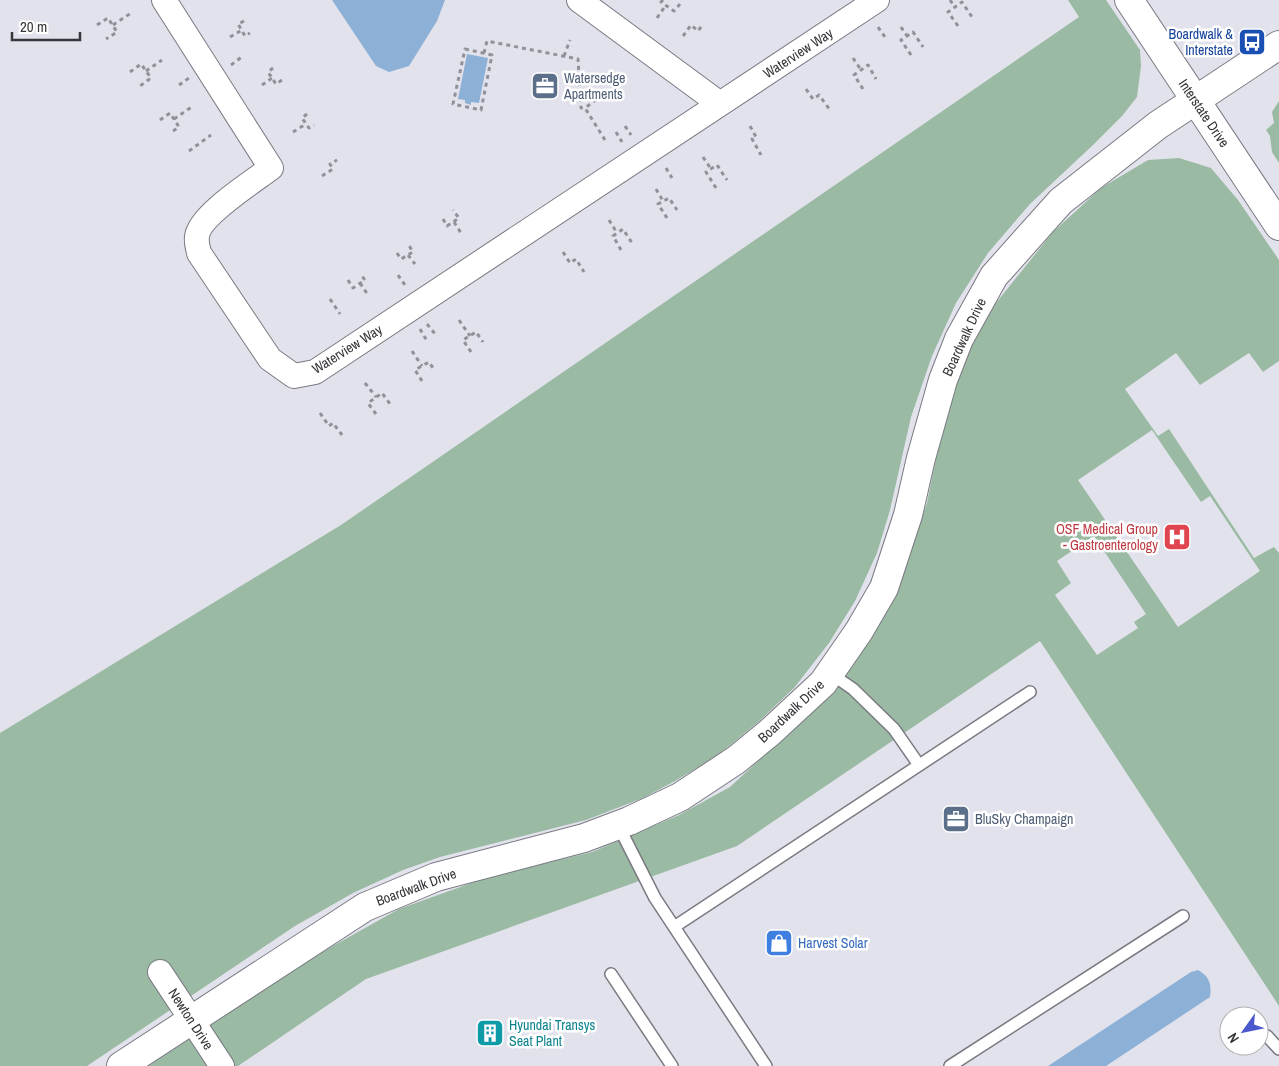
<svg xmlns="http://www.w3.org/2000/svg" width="1279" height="1066" font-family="'Archivo Narrow',sans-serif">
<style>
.green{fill:#9abaa3;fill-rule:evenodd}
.water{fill:#8db0d7}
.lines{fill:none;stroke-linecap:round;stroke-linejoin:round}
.service-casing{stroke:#797a82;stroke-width:14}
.minor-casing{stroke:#797a82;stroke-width:26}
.tertiary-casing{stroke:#797a82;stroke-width:30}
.secondary-casing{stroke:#797a82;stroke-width:30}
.path{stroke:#919199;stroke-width:3;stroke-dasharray:4 4;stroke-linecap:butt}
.service{stroke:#fff;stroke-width:11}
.minor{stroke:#fff;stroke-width:24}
.tertiary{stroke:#fff;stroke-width:28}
.secondary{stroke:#fff;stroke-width:28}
.labels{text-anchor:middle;stroke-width:5;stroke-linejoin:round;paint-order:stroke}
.transit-label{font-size:14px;fill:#164399;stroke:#fff;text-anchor:end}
.street-label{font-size:14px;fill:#37373b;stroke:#fff}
.service-label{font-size:14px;fill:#4e5e75;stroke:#fff;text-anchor:start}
.health-label{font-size:14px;fill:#be3a42;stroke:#fff;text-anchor:end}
.shop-label{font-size:14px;fill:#366cbe;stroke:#fff;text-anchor:start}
.culture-label{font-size:14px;fill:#0d838f;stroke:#fff;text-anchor:start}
</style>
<rect width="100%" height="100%" fill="#e2e2ec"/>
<path class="green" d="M1068 0H1106L1140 50 1141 66 1137 97 1122 116 1094 144 1030 204 988 253 956 303 932 356 911 417 890 510 877 553 855 601 829 643 794 688 757 723 717 756 675 781 643 798 586 820 440 857 403 870 353 893 295 926 87 1066H0V733L341 525 1079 17Z
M1279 101V163L1272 152 1270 136 1266 130 1274 123 1272 112Z
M1179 158 1211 168 1238 200 1279 260V361L1263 372 1249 353 1200 385 1176 353 1125 389 1158 436 1169 429 1254 558 1274 547 1279 553V1006L1040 641 737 846 366 979 238 1066H148L315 956 399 909 491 876 592 852 679 815 730 787 836 689 891 604 927 503 943 424 964 361 988 313 1053 232 1101 188 1148 160ZM1152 430 1201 502 1210 496 1260 571 1178 627 1078 480ZM1094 536 1146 614 1134 622 1138 628 1097 655 1055 595 1071 583 1057 561Z"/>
<path class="water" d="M332 0H445L437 21 409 66 389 72 376 66Z
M467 54 488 58 479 103 471 102V105L465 103V100L458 99Z
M1198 970C1209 976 1212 984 1210 997L1106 1066H1048L1191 972Z"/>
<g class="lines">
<g class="service-casing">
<path id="service" d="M830 673 853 689 894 729 919 765
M618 825 655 898 766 1066
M674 927 1030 692
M611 974 672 1066
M1267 1036 1279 1049
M950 1066 1183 916"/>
</g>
<g class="minor-casing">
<path id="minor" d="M164 0 271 168C254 181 198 216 197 237 196 242 198 248 199 253L270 359 294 376 315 372 877 0
M579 0 720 104
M160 972 222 1066"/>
</g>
<g class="tertiary-casing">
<path id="tertiary" d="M121 1066 365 907 436 877 584 838 629 821 680 797 736 760 769 733 823 683 859 631 884 588 908 515 921 458 943 380 959 339 994 276 1061 201 1158 125 1279 45"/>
</g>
<g class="secondary-casing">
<path id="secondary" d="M1129 0 1279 226"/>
</g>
<path class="path" d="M663 0 661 2 674 11 680 4
M950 0 955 7
M657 18 666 5
M244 21 238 24 245 36 250 33
M97 25 108 18 117 32 106 39
M113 25 131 13
M958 26 948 12 962 2 972 17
M878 27 885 37
M901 27 907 36
M683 36 691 25 698 31 703 24
M230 37 242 30
M465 49 492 55 481 110 453 104Z
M484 53 487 41 578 59 581 108H585
M911 55 901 40 913 32 923 47
M564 56 570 40
M853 58 861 70
M231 65 243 56
M273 68 268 72 276 84 282 80
M146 71 162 60
M130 72 141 64 151 78 140 86
M179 85 189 78
M262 85 272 78
M806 89 813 99 819 95 830 110
M863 89 854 75 868 65 876 79
M307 114 302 118 309 128 314 125
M174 119 193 106
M160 120 170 113 179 127 170 133
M625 126 631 135
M750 126 756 137 752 139 761 155
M293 132 306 124
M616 132 622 142
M605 140 585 108 623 80
M189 151 211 135
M703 157 711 169
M666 168 672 178
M322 176 333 169 330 164 337 160
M716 188 706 172 717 165 727 180
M656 189 663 201
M667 218 658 204 669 198 677 210
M443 219 447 226 459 218 453 210
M609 220 617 233
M454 222 461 233
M621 250 613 236 623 229 632 243
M563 252 570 263 576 259 584 272
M397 253 401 259 413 252 408 244
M408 255 415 264
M398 275 405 285
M348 280 353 288 365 280 360 274
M360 283 368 295
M330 299 340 314
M459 320 470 336
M427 324 436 335
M420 329 427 341
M412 351 422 366
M471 352 463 340 476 332 483 342
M422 381 415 370 429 362 435 371
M365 383 376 397
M320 413 329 426 333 423 342 435
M376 414 368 403 382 393 390 404"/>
<use href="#service" class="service"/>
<use href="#minor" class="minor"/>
<use href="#tertiary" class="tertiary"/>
<use href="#secondary" class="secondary"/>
</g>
<defs>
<g id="bus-square" transform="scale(1.4375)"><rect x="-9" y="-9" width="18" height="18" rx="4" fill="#1a4fb4" stroke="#fff"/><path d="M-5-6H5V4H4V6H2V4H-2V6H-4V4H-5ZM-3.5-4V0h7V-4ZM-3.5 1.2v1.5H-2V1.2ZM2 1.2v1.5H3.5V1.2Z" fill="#fff"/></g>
<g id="office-square" transform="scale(1.4375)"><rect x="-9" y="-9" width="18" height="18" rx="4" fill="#5c6f8a" stroke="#fff"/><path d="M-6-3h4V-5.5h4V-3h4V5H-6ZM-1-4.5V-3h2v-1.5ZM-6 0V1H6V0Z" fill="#fff"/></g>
<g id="hospital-square" transform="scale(1.4375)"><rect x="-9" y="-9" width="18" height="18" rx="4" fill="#e0444e" stroke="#fff"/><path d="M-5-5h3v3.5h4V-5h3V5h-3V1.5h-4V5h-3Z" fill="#fff"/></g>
<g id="shop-square" transform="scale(1.4375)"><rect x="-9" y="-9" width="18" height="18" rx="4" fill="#3f7fe0" stroke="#fff"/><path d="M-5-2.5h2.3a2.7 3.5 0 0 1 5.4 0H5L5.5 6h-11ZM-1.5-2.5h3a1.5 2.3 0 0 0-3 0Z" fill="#fff"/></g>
<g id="building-square" transform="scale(1.4375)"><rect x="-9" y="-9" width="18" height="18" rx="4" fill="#0f9aa8" stroke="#fff"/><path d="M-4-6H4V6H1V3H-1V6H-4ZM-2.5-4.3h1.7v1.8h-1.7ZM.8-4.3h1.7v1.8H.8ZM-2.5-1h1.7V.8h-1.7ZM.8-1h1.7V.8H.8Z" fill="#fff"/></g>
</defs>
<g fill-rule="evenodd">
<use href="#bus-square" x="1252" y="42"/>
<use href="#office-square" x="545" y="86"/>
<use href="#hospital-square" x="1177" y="537"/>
<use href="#office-square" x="956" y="819"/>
<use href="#shop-square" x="779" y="943"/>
<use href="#building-square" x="490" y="1033"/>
</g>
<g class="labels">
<g class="transit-label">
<text x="1233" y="39">Boardwalk &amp;<tspan x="1233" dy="16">Interstate</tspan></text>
</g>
<g class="street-label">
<text transform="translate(798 53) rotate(-33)" y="5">Waterview Way</text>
<text transform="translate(1204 113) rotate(56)" y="5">Interstate Drive</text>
<text transform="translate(964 337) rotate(-65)" y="5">Boardwalk Drive</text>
<text transform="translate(347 349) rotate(-32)" y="5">Waterview Way</text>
<text transform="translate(791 711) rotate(-43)" y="5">Boardwalk Drive</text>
<text transform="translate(416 887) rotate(-20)" y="5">Boardwalk Drive</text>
<text transform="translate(191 1019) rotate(57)" y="5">Newton Drive</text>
</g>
<g class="service-label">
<text x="564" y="83">Watersedge<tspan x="564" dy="16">Apartments</tspan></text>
<text x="975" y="824">BluSky Champaign</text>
</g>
<g class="health-label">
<text x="1158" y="534">OSF Medical Group<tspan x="1158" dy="16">- Gastroenterology</tspan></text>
</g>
<g class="shop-label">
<text x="798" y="948">Harvest Solar</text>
</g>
<g class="culture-label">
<text x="509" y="1030">Hyundai Transys<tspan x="509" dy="16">Seat Plant</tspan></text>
</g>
</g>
<g transform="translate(1244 1031) rotate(237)"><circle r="24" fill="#ffffff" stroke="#afafb1"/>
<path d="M0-4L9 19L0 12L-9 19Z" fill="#4c59ce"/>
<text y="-8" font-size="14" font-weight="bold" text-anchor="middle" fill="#37373b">N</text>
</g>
<path d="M12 32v8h68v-8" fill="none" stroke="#37373b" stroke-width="2.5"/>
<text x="20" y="32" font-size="15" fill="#37373b" stroke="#ffffff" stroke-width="4" paint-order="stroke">20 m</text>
</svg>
